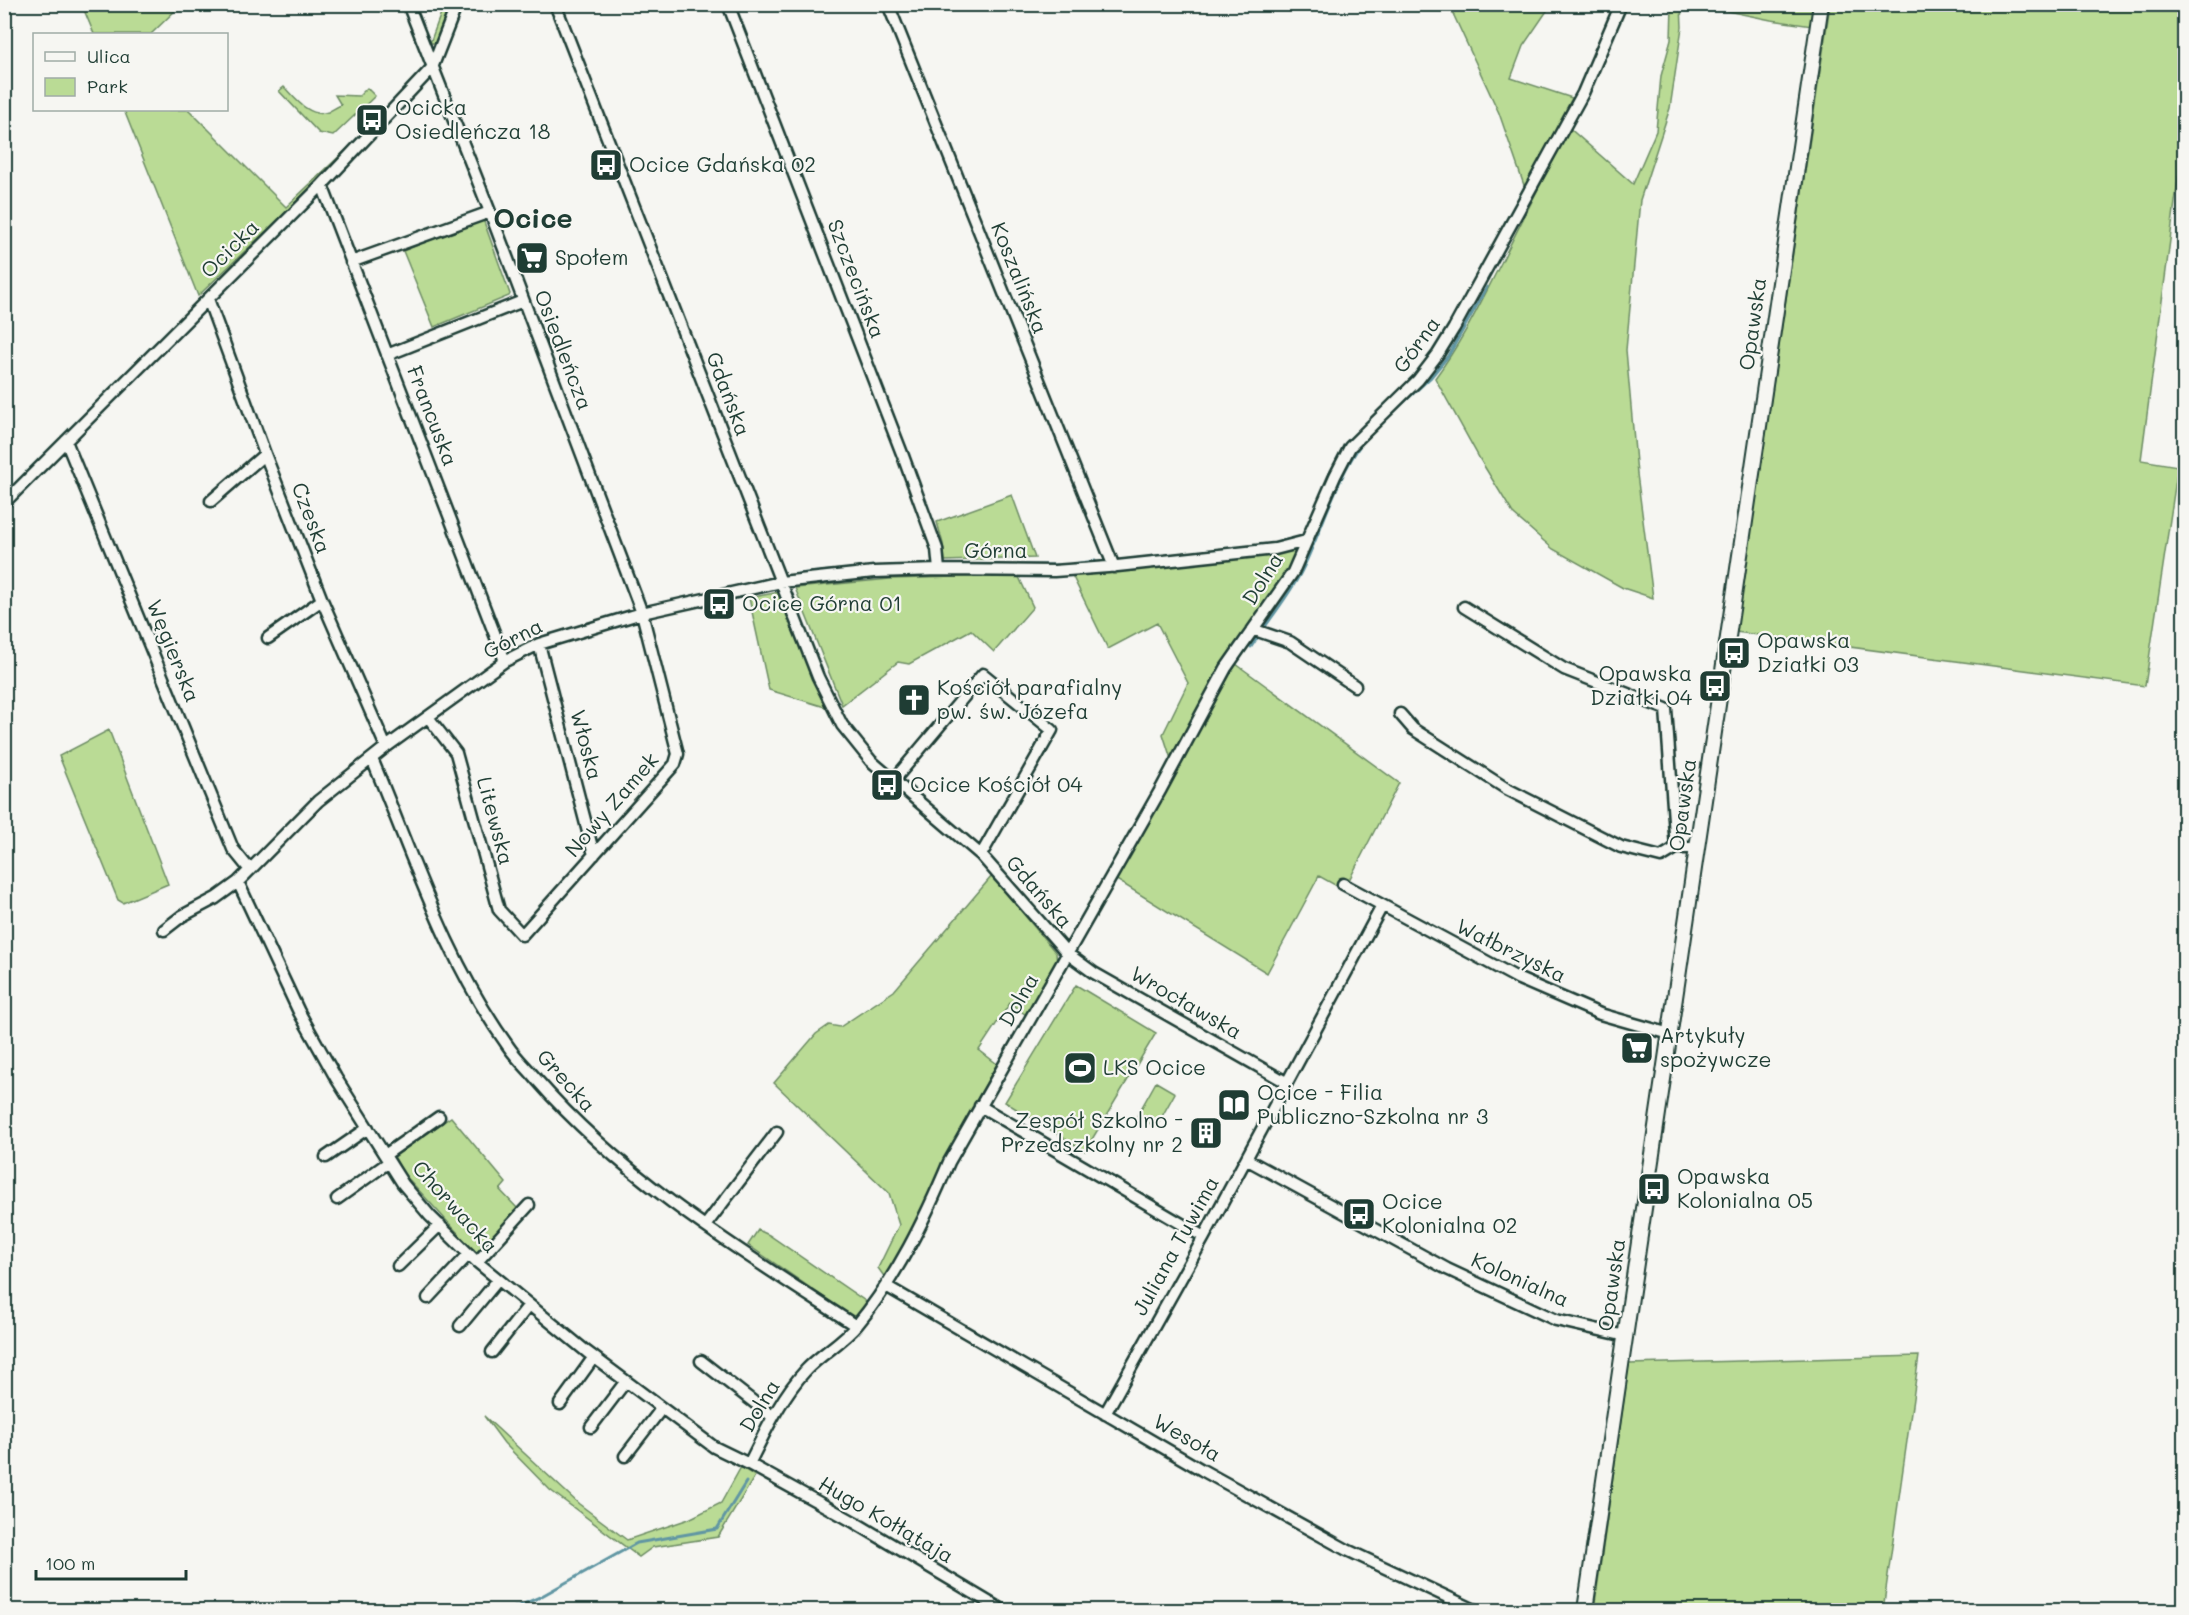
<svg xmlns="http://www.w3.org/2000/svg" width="2189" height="1615" font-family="Mali,sans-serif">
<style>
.green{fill:#badb95;stroke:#6c8c64;stroke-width:1.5}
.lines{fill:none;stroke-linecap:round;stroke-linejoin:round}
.stream{stroke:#6096a3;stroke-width:3}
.minor-casing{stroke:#1f3d34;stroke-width:15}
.major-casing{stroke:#1f3d34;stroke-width:18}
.minor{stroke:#f6f6f2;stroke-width:10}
.major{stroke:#f6f6f2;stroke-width:14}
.labels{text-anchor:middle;stroke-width:4.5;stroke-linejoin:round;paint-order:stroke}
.poi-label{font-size:21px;fill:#1f3d34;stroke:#f6f6f2;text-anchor:start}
.street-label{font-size:21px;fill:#1f3d34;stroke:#f6f6f2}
.district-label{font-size:27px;font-weight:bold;fill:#1f3d34;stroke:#f6f6f2}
</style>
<rect width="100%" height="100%" fill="#f6f6f2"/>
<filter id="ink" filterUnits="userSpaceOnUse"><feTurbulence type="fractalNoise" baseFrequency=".0167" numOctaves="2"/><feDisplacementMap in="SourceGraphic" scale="12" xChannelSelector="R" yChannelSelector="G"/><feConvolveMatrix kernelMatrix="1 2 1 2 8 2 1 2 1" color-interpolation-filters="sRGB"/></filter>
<g filter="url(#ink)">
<path class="green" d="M82 5H181L151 34H94Z
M444 5H453L439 43H430Z
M1449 5H1551L1523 46 1511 78 1572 98 1525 188 1499 113Z
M1672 5H1681L1682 27 1670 108 1640 200 1626 350 1637 474 1653 598 1623 588 1553 549 1514 515 1481 461 1435 378C1462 342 1481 302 1501 263 1524 217 1547 172 1568 127L1633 184 1656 131 1661 76 1671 40Z
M1698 5H1815L1812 26 1771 20Z
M1830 5H2184V134L2141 460 2178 466 2145 686 1736 632Z
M284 87C295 98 310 119 328 112 332 110 336 107 341 105L335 95 359 96 367 88 375 96 333 136 319 133 279 91Z
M124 110H189L286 207 350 146 288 210 198 296Z
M483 219 510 294 509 296 434 327 403 251Z
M1012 495 1035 558 945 561 943 544 937 522Z
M1303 544 1291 570 1172 762 1163 734 1188 683 1157 623 1108 649 1072 575Z
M1018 575 1033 607 994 652 971 630 909 664 898 662 842 705 795 588 890 579Z
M779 592 825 707 769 690 749 598Z
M1236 664 1399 783 1344 890 1319 876 1267 973 1115 879Z
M109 730 168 884 123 903 118 900 59 756Z
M992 876 1056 953 1057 965 1026 1015 1010 1003 979 1050 997 1064 964 1122 939 1171 932 1194 886 1279 878 1268 899 1225 889 1193 774 1083 816 1034 829 1025 840 1027 894 991Z
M1076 985 1156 1033 1085 1151 1005 1102Z
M1156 1082 1175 1093 1156 1127 1137 1116Z
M451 1117 506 1183 500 1190 518 1209 476 1253 403 1173 394 1156Z
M758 1230 769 1235 868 1303 857 1320 748 1245Z
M1919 1356 1883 1610H1594L1629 1364Z
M484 1416 579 1504 627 1540 689 1519 721 1503 741 1467 755 1476 718 1537 653 1547 639 1557 550 1490 504 1443Z"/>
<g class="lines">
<path class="stream" d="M1376 428 1430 378 1448 356 1487 287
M1281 542 1291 539
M1121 560 1275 544
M1019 565H1066L1095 561
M798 574 862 568
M1251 647C1267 622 1289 596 1302 570 1323 527 1335 480 1363 441
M510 1610 540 1597 637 1543 717 1529 746 1482"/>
<g class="minor-casing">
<path id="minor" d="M408 4 490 212 642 613 678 754 675 764 522 935 499 910 456 753 428 717
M555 4 818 677 842 725 871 761 981 855 1068 954 1094 973 1286 1082
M728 4 903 456 937 549 939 570
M888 4 1114 567
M322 185 505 661
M351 262 490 212
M208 299 265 454 322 600 386 747
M387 355 523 301
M66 441 233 849 250 870
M211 501 265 454
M4 503 322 185 432 68 457 4
M1464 607 1564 669 1666 709 1676 848
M1255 630 1290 642 1355 686
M268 638 322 600
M539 644 594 855
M1400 714 1413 729 1507 789 1621 847 1661 857 1676 848H1698
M372 759C413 856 445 959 508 1046 516 1058 528 1069 537 1080 626 1182 744 1253 856 1326
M894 780 983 674 1052 730 981 855
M238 882 299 1012 336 1078 403 1184 430 1216 477 1262 587 1352 714 1447 749 1464 854 1522 1002 1610
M1343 884 1519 979 1600 1014 1670 1034
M164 930 182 916 216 898 238 882 318 801 386 747 505 661 539 644 642 613 781 582 874 572 939 570 1054 571 1108 567 1275 549 1306 541
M980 1106 1204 1237
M385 1155 439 1117
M326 1157 368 1128
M1246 1159 1447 1269 1556 1320 1626 1336
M337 1199 389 1162
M705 1226 777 1132
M477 1262 529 1205
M398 1266 440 1225
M886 1286 1202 1470 1347 1550 1475 1610
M428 1298 469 1254
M460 1326 498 1280
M492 1352 529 1305
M701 1361 773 1417
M560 1404 594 1357
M1105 1414 1204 1237 1382 906
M591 1427 626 1381
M625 1456 662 1408
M749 1464C765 1432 781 1397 806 1370 821 1354 843 1342 857 1325 897 1277 925 1219 949 1162L1161 789 1226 668 1293 572 1335 476 1350 447 1418 380 1438 354 1454 328 1583 93 1621 4"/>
</g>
<g class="major-casing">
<path id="major" d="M1585 1610 1821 4"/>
</g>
<use href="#minor" class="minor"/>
<use href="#major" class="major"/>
</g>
</g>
<defs>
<g id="bus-square" transform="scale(1.725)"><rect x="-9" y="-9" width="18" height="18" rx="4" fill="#1f3d34" stroke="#f6f6f2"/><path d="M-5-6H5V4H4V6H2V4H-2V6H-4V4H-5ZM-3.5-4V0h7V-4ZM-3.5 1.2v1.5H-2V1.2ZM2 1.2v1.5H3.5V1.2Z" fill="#fff"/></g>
<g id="supermarket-square" transform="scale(1.725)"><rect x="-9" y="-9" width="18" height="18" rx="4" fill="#1f3d34" stroke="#f6f6f2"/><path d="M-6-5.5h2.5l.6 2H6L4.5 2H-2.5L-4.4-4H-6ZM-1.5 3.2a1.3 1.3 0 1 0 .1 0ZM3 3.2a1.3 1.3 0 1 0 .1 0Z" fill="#fff"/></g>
<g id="church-square" transform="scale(1.725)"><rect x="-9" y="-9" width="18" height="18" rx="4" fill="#1f3d34" stroke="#f6f6f2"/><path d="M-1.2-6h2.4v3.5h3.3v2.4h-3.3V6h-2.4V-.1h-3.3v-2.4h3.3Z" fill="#fff"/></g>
<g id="stadium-square" transform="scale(1.725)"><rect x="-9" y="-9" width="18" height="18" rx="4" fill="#1f3d34" stroke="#f6f6f2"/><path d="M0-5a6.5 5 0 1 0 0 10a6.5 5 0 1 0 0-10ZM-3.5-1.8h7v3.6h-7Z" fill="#fff"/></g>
<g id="library-square" transform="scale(1.725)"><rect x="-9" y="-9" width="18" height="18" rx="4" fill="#1f3d34" stroke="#f6f6f2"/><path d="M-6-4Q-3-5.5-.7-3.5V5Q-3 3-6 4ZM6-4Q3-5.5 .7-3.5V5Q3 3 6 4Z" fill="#fff"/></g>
<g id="building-square" transform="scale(1.725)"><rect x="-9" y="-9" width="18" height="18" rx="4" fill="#1f3d34" stroke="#f6f6f2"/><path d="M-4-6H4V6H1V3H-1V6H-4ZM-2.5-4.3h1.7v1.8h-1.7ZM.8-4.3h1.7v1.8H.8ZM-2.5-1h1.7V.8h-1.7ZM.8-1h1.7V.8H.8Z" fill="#fff"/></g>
</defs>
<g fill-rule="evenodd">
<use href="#bus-square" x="372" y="120"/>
<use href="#bus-square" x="606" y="165"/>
<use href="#supermarket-square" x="532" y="258"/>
<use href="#bus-square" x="719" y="604"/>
<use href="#bus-square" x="1734" y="653"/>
<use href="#bus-square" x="1715" y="686"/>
<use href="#church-square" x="914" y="700"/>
<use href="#bus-square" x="887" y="785"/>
<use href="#supermarket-square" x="1637" y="1048"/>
<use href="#stadium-square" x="1080" y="1068"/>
<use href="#library-square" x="1234" y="1105"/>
<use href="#building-square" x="1206" y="1133"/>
<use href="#bus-square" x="1654" y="1189"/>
<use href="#bus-square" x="1359" y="1214"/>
</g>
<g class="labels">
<g class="poi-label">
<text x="395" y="115">Ocicka<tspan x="395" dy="24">Osiedleńcza 18</tspan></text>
<text x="629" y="172">Ocice Gdańska 02</text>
<text x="555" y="265">Społem</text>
<text x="742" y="611">Ocice Górna 01</text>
<text x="1757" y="648">Opawska<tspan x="1757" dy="24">Działki 03</tspan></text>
<text x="1692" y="681" text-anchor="end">Opawska<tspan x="1692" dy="24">Działki 04</tspan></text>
<text x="937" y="695">Kościół parafialny<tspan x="937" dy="24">pw. św. Józefa</tspan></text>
<text x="910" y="792">Ocice Kościół 04</text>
<text x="1660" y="1043">Artykuły<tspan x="1660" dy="24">spożywcze</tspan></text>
<text x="1103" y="1075">LKS Ocice</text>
<text x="1257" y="1100">Ocice - Filia<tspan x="1257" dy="24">Publiczno-Szkolna nr 3</tspan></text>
<text x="1183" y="1128" text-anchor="end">Zespół Szkolno -<tspan x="1183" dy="24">Przedszkolny nr 2</tspan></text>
<text x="1677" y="1184">Opawska<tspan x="1677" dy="24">Kolonialna 05</tspan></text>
<text x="1382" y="1209">Ocice<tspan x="1382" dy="24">Kolonialna 02</tspan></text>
</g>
<g class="street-label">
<text transform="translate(230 249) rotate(-45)" y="7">Ocicka</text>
<text transform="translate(1019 278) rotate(68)" y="7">Koszalińska</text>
<text transform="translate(856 279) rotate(69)" y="7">Szczecińska</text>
<text transform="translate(1753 324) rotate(-82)" y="7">Opawska</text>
<text transform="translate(1417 345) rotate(-54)" y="7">Górna</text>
<text transform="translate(563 350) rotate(69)" y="7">Osiedleńcza</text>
<text transform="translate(728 394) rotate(69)" y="7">Gdańska</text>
<text transform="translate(432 416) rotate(69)" y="7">Francuska</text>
<text transform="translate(311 518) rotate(69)" y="7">Czeska</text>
<text x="996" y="558">Górna</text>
<text transform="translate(1263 579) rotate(-58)" y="7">Dolna</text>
<text transform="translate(513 639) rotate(-27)" y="7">Górna</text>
<text transform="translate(173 651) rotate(68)" y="7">Węgierska</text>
<text transform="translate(586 745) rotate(75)" y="7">Włoska</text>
<text transform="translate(612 805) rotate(-49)" y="7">Nowy Zamek</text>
<text transform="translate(1683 805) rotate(-82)" y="7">Opawska</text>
<text transform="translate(495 821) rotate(75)" y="7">Litewska</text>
<text transform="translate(1039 892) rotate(49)" y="7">Gdańska</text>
<text transform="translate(1511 951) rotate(26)" y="7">Wałbrzyska</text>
<text transform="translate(1019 1000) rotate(-60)" y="7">Dolna</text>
<text transform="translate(1186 1003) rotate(30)" y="7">Wrocławska</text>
<text transform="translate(566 1081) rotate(48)" y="7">Grecka</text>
<text transform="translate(455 1207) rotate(48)" y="7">Chorwacka</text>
<text transform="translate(1176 1246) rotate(-61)" y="7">Juliana Tuwima</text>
<text transform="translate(1520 1280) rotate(24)" y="7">Kolonialna</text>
<text transform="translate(1612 1285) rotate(-82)" y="7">Opawska</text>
<text transform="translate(760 1406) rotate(-59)" y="7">Dolna</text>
<text transform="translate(1187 1438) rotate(30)" y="7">Wesoła</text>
<text transform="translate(886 1520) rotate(30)" y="7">Hugo Kołłątaja</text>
</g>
<g class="district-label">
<text x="533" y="228">Ocice</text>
</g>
</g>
<rect width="2189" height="1615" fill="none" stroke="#f6f6f2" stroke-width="24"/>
<rect x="12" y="12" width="2165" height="1591" fill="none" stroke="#1f3d34" stroke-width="2" filter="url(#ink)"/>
<rect x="33" y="33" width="195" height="78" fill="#f6f6f2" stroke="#a0aca6" stroke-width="1.5"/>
<rect x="45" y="52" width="30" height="9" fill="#f6f6f2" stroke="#a0aca6" stroke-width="1.5"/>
<text x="87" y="63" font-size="18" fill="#1f3d34">Ulica</text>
<rect x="45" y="78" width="30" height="18" fill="#badb95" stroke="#a0aca6" stroke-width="1.5"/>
<text x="87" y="93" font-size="18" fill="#1f3d34">Park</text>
<path d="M36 1570v9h150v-9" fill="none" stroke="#1f3d34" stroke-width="3"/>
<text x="45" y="1570" font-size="18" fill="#1f3d34" stroke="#f6f6f2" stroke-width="4.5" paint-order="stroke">100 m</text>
</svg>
